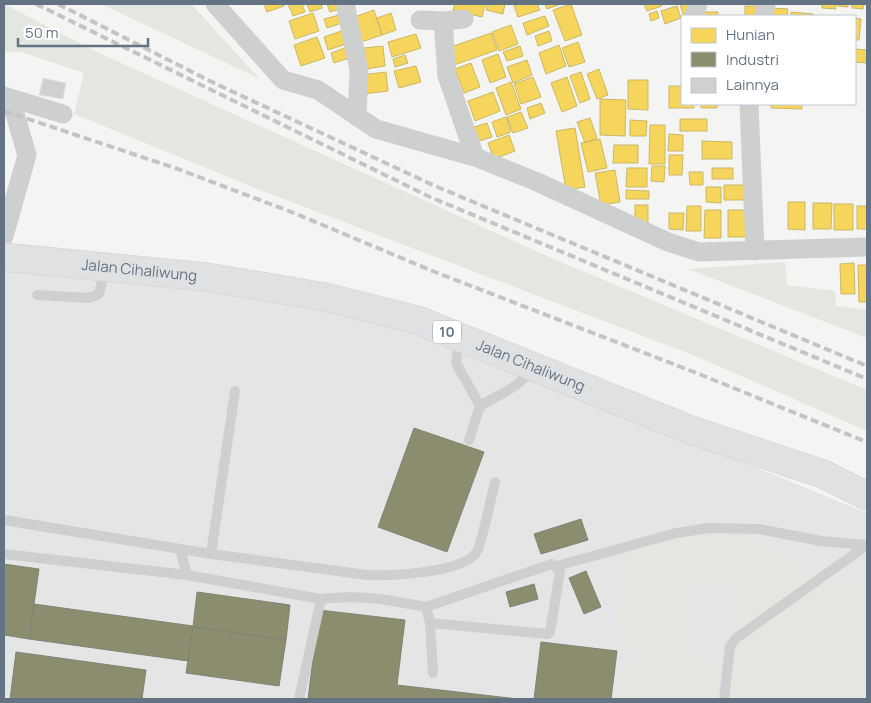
<svg xmlns="http://www.w3.org/2000/svg" width="871" height="703" font-family="Manrope,sans-serif">
<style>
.built{fill:#e4e6e5}
.green{fill:#e3e7e0;fill-rule:evenodd}
.homes{fill:#f6d55c;stroke:#cab868}
.industry{fill:#8c8c6e;stroke:#808475}
.building{fill:#cfd1d1;stroke:#e4e4e2}
.lines{fill:none;stroke-linecap:round;stroke-linejoin:round}
.trunk-casing{stroke:#cfd0d1;stroke-width:29}
.service{stroke:#cecfcf;stroke-width:10}
.minor{stroke:#cecfcf;stroke-width:19}
.trunk{stroke:#e0e1e2;stroke-width:28}
.rail{stroke:#c4c4c5;stroke-width:4;stroke-dasharray:8 4;stroke-linecap:butt}
.labels{text-anchor:middle;stroke-width:5;stroke-linejoin:round;paint-order:stroke}
.shield{fill:#fff;stroke:#929da9;stroke-width:1}
.shield-label{font-size:14px;font-weight:bold;fill:#637384}
.street-label{font-size:15px;fill:#637384;stroke:#fff}
</style>
<rect width="100%" height="100%" fill="#f4f4f2"/>
<path class="built" d="M4 261 274 299 399 321 867 513V699H4Z"/>
<path class="green" d="M4 4 99 53 549 257 867 390V431L698 357 260 190 74 114 84 73 21 52H4Z
M101 4H191L260 79Z
M785 262 787 285 835 291 836 306 867 310V338L688 269Z
M709 527 736 536 828 583 867 590 863 650H867V699H625L635 648 617 643 626 550ZM687 583 731 586 727 664 679 655Z"/>
<path class="homes" d="M264 4H283L284 6 267 12Z
M288 4H302L305 12 293 16Z
M307 4H321L322 8 310 12Z
M327 4H341L342 8 330 12Z
M455 4H485L482 17 453 10Z
M487 4H505L503 14 486 10Z
M519 4H537L540 10 518 17 514 6Z
M545 4H561L547 9Z
M571 4 582 35 565 41 553 10Z
M644 4H661L662 6 647 11Z
M680 4H693L695 9 683 14Z
M822 4H836V9L822 8Z
M838 4H848V7L838 6Z
M852 4H864L863 9 852 8Z
M677 6 681 18 665 24 661 11Z
M745 6H759V16H745Z
M771 8 788 9 787 16H770Z
M374 10 382 35 358 43 349 19Z
M657 11 659 18 651 21 649 14Z
M703 12H718V16H703Z
M791 12 813 14V16H791Z
M313 13 319 31 295 39 289 21Z
M391 13 396 30 382 35 377 18Z
M339 15 342 23 327 28 324 19Z
M545 16 549 26 527 35 523 23Z
M855 18 861 19 859 40H855Z
M511 25 518 44 499 51 492 32Z
M344 30 349 43 328 50 324 37Z
M549 31 552 41 538 46 535 36Z
M491 33 497 50 454 65 448 48Z
M416 34 421 48 392 57 388 42Z
M317 37 325 58 301 66 294 45Z
M578 42 585 62 569 67 562 48Z
M559 45 566 66 546 74 539 53Z
M383 46 385 66 366 69 364 48Z
M520 46 523 56 507 61 503 52Z
M348 47 352 57 334 63 331 53Z
M855 49 867 50 866 63 855 62Z
M498 54 506 77 490 83 482 60Z
M405 55 408 63 395 67 393 59Z
M527 60 532 75 513 83 507 67Z
M471 63 480 87 464 93 455 69Z
M416 66 421 82 399 88 394 71Z
M599 69 608 95 597 99 587 74Z
M386 72 388 91 363 94 361 75Z
M581 72 590 99 580 103 570 76Z
M533 77 541 97 521 104 514 84Z
M567 77 577 106 562 112 551 83Z
M628 80H648V110L628 109Z
M511 82 521 109 506 115 496 88Z
M669 86H682V104H694V108H669Z
M493 92 500 111 475 121 468 101Z
M600 99 626 100 625 136 600 135Z
M541 103 545 113 530 119 527 108Z
M701 104H717V108H701Z
M771 104H802V109L771 108Z
M521 112 528 128 513 133 507 117Z
M506 117 511 132 497 137 492 122Z
M590 118 597 138 585 143 577 122Z
M680 119H707V131H680Z
M630 120 647 121 646 136H630Z
M487 123 492 137 479 141 474 127Z
M650 125H665V164H649Z
M575 128 585 187 566 190 556 131Z
M669 134 683 135V151H668Z
M509 135 515 151 494 159 488 143Z
M600 139 607 168 588 172 581 143Z
M702 141 732 142V159H702Z
M614 145H638V163H613Z
M669 155H683L682 175H669Z
M652 166H665L664 182 651 181Z
M627 168H647V187H626Z
M712 168H733V179H712Z
M615 170 620 202 601 205 595 173Z
M689 172H703V185H690Z
M724 185H750V200H724Z
M706 187H721V203L706 202Z
M626 190 649 191V199H626Z
M788 202H805V230L788 229Z
M813 203H832L831 229H813Z
M834 204H853V230H834Z
M635 205H648V222H635Z
M687 206H701V231H686Z
M857 206H867V229H857Z
M705 210H721V238H704Z
M728 210H751L750 237H728Z
M669 213H684L683 230 669 229Z
M854 263 855 294H841L840 264Z
M858 265H867V302H859Z"/>
<path class="industry" d="M414 428 484 452 447 552 378 527Z
M581 519 588 540 541 554 534 534Z
M4 564 39 569 29 639 4 635Z
M586 571 601 607 584 614 569 578Z
M534 584 538 599 510 607 506 592Z
M197 592 290 605 286 640 193 627Z
M34 604 193 626 188 661 29 639Z
M319 610 405 620 397 685 518 699H308Z
M193 627 286 640 279 686 186 673Z
M541 642 617 651 611 699H534Z
M16 652 146 670 142 699H10Z"/>
<path class="building" d="M43 78 66 83 63 99 39 95Z"/>
<g class="lines">
<g class="trunk-casing">
<g id="trunk">
<path id="s1" d="M4 257 206 277 325 297 417 320 691 430 823 474 867 496"/>
</g>
</g>
<path class="service" d="M37 295 89 298 99 294 105 268
M459 339 456 363 480 406
M469 440 480 406C498 395 522 386 532 368
M4 520 211 554 367 575C390 576 461 573 476 553 481 547 492 494 495 482
M180 549 187 575
M4 554 187 575 321 599
M211 554 235 391
M557 566 676 533 709 528 759 529 821 541 867 545
M426 607 552 564 560 571 550 632 548 634 430 623
M299 699 321 599C358 594 390 600 426 607L430 623 433 673
M724 699 730 647 735 639 867 545"/>
<path class="minor" d="M215 4 283 80 318 90 376 129 475 157 535 181 668 242 699 252 867 247
M346 8 359 70 357 117
M694 16 698 4
M764 16 766 4
M420 20 443 21 464 19
M443 21 447 76 475 157
M4 96 63 114
M749 104 755 251
M4 236 27 155 15 114 5 97"/>
<use href="#trunk" class="trunk"/>
<path class="rail" d="M36 4 430 197 867 379
M58 4 212 82 435 186 867 366
M4 111 178 169 294 213 435 272 694 372 867 442"/>
</g>
<g class="labels">
<rect class="shield" x="433" y="320.5" width="28" height="23" rx="4"/>
<g class="shield-label">
<text x="447" y="337">10</text>
</g>
<g class="street-label">
<text dy="5" stroke="none"><textPath href="#s1" startOffset="136">Jalan Cihaliwung</textPath></text>
<text dy="5" stroke="none"><textPath href="#s1" startOffset="541">Jalan Cihaliwung</textPath></text>
</g>
</g>
<rect width="871" height="703" fill="none" stroke="#637384" stroke-width="10"/>
<rect x="681" y="15" width="175" height="90" fill="#ffffff" stroke="#c1c7ce"/>
<rect x="691" y="28" width="25" height="15" fill="#f6d55c" stroke="#c1c7ce"/>
<text x="726" y="40" font-size="15" fill="#637384">Hunian</text>
<rect x="691" y="52" width="25" height="15" fill="#8c8c6e" stroke="#c1c7ce"/>
<text x="726" y="65" font-size="15" fill="#637384">Industri</text>
<rect x="691" y="78" width="25" height="15" fill="#cfd1d1" stroke="#c1c7ce"/>
<text x="726" y="90" font-size="15" fill="#637384">Lainnya</text>
<path d="M18 38v8h130v-8" fill="none" stroke="#637384" stroke-width="2.5"/>
<text x="25" y="38" font-size="15" fill="#637384" stroke="#ffffff" stroke-width="4" paint-order="stroke">50 m</text>
</svg>
